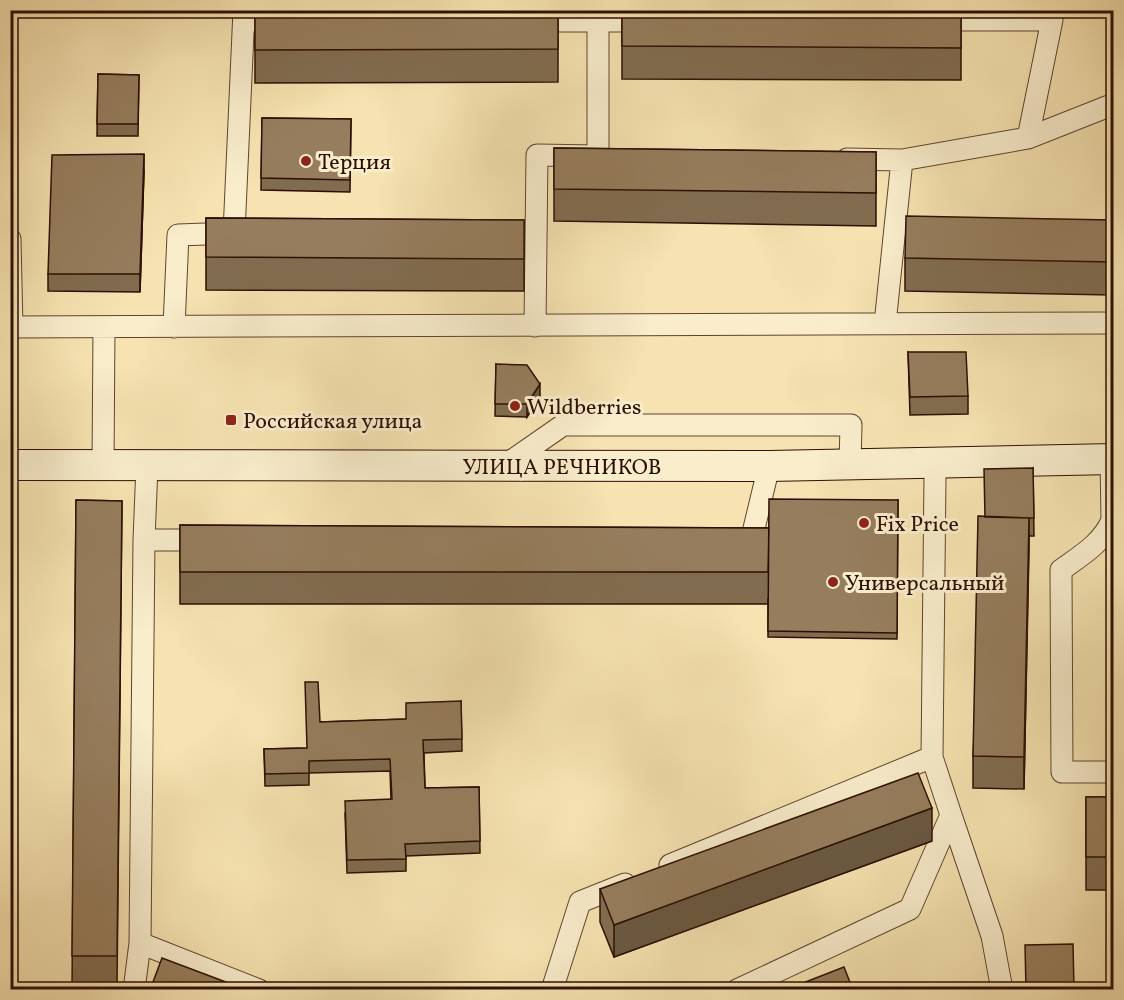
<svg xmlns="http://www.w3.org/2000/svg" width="1124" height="1000" font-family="Vollkorn,serif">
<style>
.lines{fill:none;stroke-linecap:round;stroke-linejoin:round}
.street-casing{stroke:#5f442e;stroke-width:23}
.secondary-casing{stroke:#2d0f02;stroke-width:32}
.street{stroke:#f9edcc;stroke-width:21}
.secondary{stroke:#f9edcc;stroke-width:30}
.wall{fill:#816c50;stroke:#2d0f02;stroke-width:1.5}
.shaded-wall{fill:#695841;stroke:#2d0f02;stroke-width:1.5}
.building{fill:#967d5d;stroke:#2d0f02;stroke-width:1.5}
.poi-dot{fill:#8f2418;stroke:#f9edcc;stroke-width:2}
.labels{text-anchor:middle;stroke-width:6;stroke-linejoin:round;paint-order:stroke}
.poi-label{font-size:22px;fill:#2d0f02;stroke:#f9edcc;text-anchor:start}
.street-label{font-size:22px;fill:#2d0f02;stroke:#f9edcc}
</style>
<rect width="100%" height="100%" fill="#f6e3b1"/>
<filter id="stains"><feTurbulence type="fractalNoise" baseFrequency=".00333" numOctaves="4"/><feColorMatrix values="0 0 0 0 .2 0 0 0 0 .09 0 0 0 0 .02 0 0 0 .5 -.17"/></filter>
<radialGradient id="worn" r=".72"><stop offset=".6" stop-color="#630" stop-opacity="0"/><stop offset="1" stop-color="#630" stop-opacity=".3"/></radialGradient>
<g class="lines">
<g class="street-casing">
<path id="street" d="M244 21H282
M530 21H651
M1028 138 1114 104
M847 159 902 160
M10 239 12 327
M885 324 902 160 1028 138 1052 20H935
M535 326 537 155 598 156V10
M10 327 1114 323
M174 327 178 235 234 233 244 10
M1111 459 1112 520C1102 544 1080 556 1061 570L1062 772H1114
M103 466 104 327
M504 466 563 425H851L850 464
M144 540H209
M741 545H750L769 466
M951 815 992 936 1002 990
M670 865 932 757
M140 943 259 990
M134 990 140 943 144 540 147 466
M552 990 580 902 625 884
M737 990 910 909 951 815 932 757 935 476 934 464"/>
</g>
<g class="secondary-casing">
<path id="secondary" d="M10 465 769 466 1114 459"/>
</g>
<use href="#street" class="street"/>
<use href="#secondary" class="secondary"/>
</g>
<path class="wall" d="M255 10H558V82L255 83Z
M622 10H961V80L622 79Z
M98 74 139 75 138 136H97Z
M262 118 351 119 350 192 261 190Z
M554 148 876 152V226L554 221Z
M144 171 140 292 48 291V274Z
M206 218 524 220V291L206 290Z
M1113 220V295L905 291V258Z
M908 352 968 396V414L910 415Z
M496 364 540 396 527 417 495 416Z
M1033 468 1034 536H1029L1024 789 973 788V756L985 517Z
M76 500 122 501 117 989 72 988Z
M898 500 897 639 768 637V598V604H180V525L769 528Z
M461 701 462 751 424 753 425 788 479 787 480 853 406 856V871L347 873 345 813 391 799 390 771 309 773V785L265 786 264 749 307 748 320 722 406 719Z
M1086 797H1113V890H1086Z
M932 841 614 957 600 922V889Z"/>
<path class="shaded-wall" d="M144 154V171L140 292V274Z
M540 384V396L527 417V404Z
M1029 518V550L1024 789V757Z
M932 808V841L614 957V925Z"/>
<path class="building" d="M255 10H558V49L255 50Z
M622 10H961V48L622 46Z
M98 74 139 75 138 124H97Z
M262 118 351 119 350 180 261 178Z
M554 148 876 152V193L554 189Z
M144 154 140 274H48L52 155Z
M906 216 1113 220V262L905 258Z
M206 218 524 220V259L206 257Z
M908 352H966L968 396 910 397Z
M496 364 527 365 540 384 527 404H495Z
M1033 468 1034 518 985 517 984 469Z
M769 499 898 500 897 633 768 631Z
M76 500 122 501 117 956H72Z
M978 516 1029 518 1024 757 973 756Z
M180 525 769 528 768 572H180Z
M305 682H318L320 722 406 719V703L461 701 462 739 423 740 425 788 479 787 480 841 405 844 406 859 347 860 345 801 392 799 390 759 309 761V773L265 774 264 749 307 748Z
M918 773 932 808 614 925 600 889Z
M1086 797H1113V857H1086Z
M1073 944 1074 990H1026L1025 945Z
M162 958 247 990H150Z
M844 967 853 990H785Z"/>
<g class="poi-dot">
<circle cx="306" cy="161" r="6"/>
<circle cx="515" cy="406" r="6"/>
<rect x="225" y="414" width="12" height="12" rx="3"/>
<circle cx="864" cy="523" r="6"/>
<circle cx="833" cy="582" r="6"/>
</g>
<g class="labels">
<g class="poi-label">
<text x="318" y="169">Терция</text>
<text x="527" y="414">Wildberries</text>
<text x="243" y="428">Российская улица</text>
<text x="876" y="531">Fix Price</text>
<text x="845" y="590">Универсальный</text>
</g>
<g class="street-label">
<text x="562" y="474">УЛИЦА РЕЧНИКОВ</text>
</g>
</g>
<rect width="1124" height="1000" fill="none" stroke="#f6e3b1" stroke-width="36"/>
<rect x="12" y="12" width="1100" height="976" fill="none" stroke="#2d0f02" stroke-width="3"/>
<rect x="18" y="18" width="1088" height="964" fill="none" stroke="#2d0f02" stroke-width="1.5"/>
<rect width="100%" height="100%" filter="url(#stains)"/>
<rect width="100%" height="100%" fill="url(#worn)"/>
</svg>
